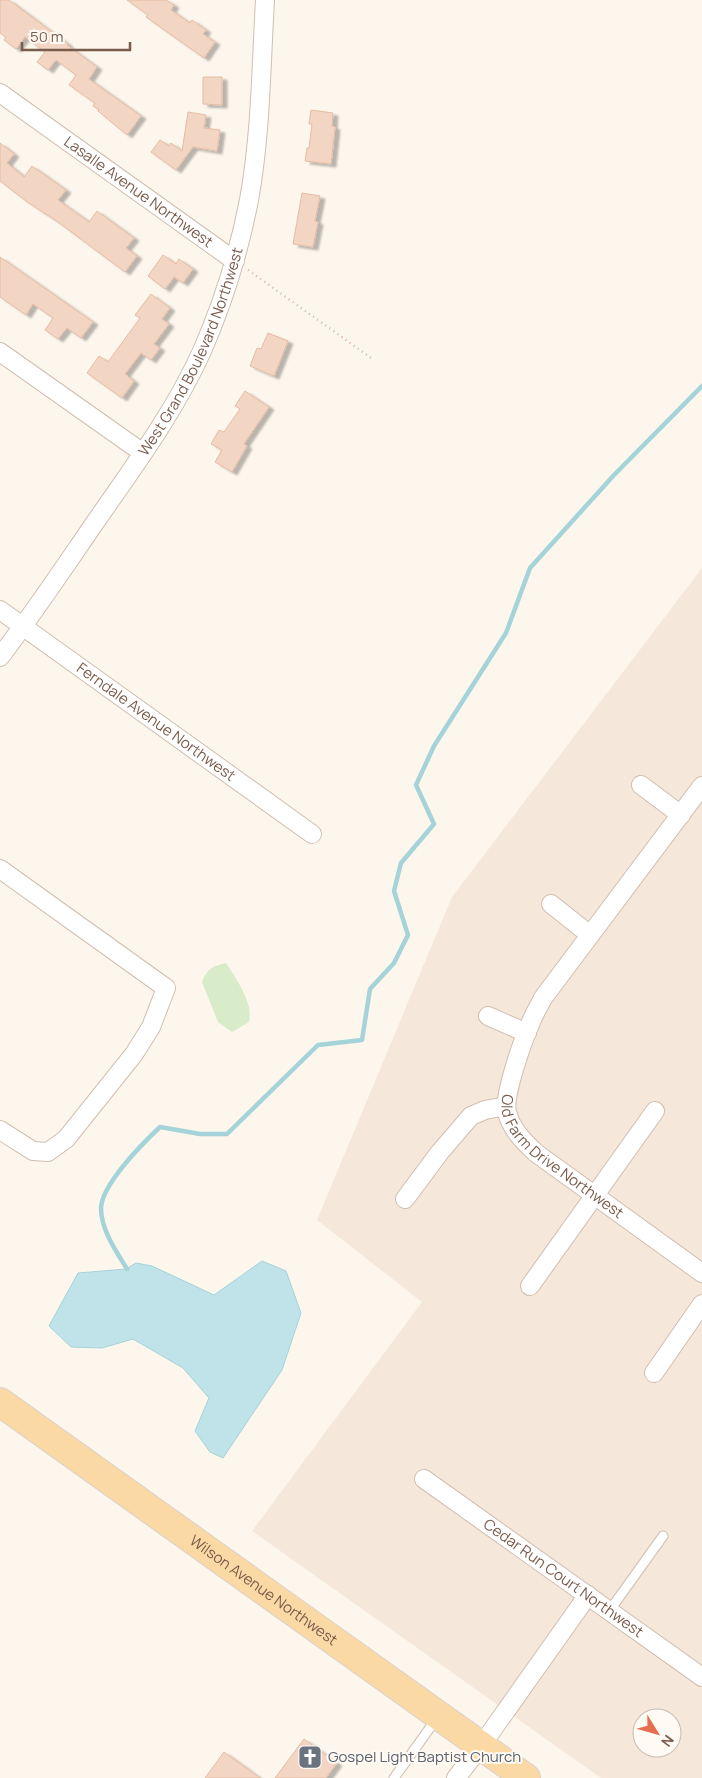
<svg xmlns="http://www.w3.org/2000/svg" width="702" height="1778" font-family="Manrope,sans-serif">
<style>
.residential{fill:#f5e8da;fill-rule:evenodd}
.green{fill:#d8ecc9}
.water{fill:#bfe3e8;stroke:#a5d3da}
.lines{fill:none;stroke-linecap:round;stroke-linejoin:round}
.stream{stroke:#a5d3da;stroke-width:4.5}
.building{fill:#f3d5c3;stroke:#e6bba3;filter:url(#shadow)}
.service-casing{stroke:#d1beb0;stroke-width:11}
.minor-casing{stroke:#d1beb0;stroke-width:20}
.primary-casing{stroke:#dad1cd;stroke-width:30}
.path{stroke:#d9b8a5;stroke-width:2.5;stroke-dasharray:1 4;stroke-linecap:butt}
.service{stroke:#fff;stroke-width:9}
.minor{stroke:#fff;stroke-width:18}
.primary{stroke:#fbd9a5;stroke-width:28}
.labels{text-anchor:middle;stroke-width:4;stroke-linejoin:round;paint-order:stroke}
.street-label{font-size:15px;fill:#7a5c4d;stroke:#fffaf3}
.worship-label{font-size:15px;fill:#5b616d;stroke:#fffaf3;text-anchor:start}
</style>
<defs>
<filter id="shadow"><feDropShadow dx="5" dy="3" stdDeviation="1" flood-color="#0004"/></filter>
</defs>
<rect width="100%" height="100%" fill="#fdf6ec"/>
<path class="residential" d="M702 568V1778H601L252 1531 422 1302 317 1220 452 897ZM642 1718H672V1748H642Z"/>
<path class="green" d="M226 963C236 979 254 1003 249 1022L232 1032 218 1022 202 982C207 969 213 966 226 963Z"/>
<path class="water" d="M262 1261 286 1271 301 1313 282 1370 223 1458 210 1452 195 1431 209 1398 183 1368 133 1339 102 1348 71 1347 49 1326 78 1273 126 1269 136 1263 152 1266 214 1295Z"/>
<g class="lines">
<path class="stream" d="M127 1269C116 1251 101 1230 101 1208 102 1184 143 1143 160 1127L200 1134H227L318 1045 362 1040 370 989 394 963 408 935 394 891 401 863 434 824 416 785 434 746 506 633 530 568 614 475 702 386"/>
</g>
<path class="building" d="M0 0H9L68 44 67 45 97 67 89 79 141 116 127 135 98 111 99 110 93 106 95 103 69 85 76 75 56 60 48 70 37 62 45 52 25 37 16 49 4 40 6 37 0 33Z
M127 0H166L174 5 171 10 190 23 192 20 206 30 203 34 215 42 204 58 146 17 148 15Z
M203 77H222V105L203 104Z
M311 110 333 113 332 126 335 127 331 164 305 161 307 148H309L312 124H309Z
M188 112 206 115 204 128 220 130 217 151 193 147 176 170 151 152 160 140 169 146 171 143 182 151Z
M0 143 14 154 7 163 24 177 32 166 66 190 58 200 89 222 97 211 134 238 126 248 137 256 125 272 58 222 26 201 0 181Z
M302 193 320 196 315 221 318 222 313 247 293 244Z
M163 255 176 264 179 259 193 269 183 283 174 277 165 289 148 276Z
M0 257 93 322 81 338 67 328 58 339 45 330 53 318 33 304 26 315 0 297Z
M151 294 170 308 162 319 169 324 154 344 160 348 151 360 141 353 125 374 134 381 122 398 87 373 99 356 108 362 140 318 135 315Z
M268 333 288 341 274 376 250 366 257 348 261 349Z
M245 391 269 407 244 444 247 446 232 472 215 462 222 450 211 444 219 430 224 432 240 409 235 406Z
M304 1739 337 1763 326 1778H275Z
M224 1752 260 1778H205Z"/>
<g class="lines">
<g class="service-casing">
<path id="service" d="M610 1610 663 1536
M394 1778 437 1718"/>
</g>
<g class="minor-casing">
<g id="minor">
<path id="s1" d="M0 93 235 261"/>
<path d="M0 352 143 453"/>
<path id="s2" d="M0 610 312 834"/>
<path id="s3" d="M0 657C33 614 63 569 94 524 132 469 174 413 202 351 223 303 239 252 249 200 261 134 261 67 265 0"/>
<path d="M641 785 681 815"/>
<path id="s4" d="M702 786 543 998C539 1006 534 1014 531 1022 523 1040 503 1096 507 1112 511 1129 524 1142 536 1153L702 1273"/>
<path d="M0 869 166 988 151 1027 134 1054 66 1139 48 1152 33 1151 0 1130"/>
<path d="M551 904 590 935"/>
<path d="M488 1016 527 1033"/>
<path d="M405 1199 440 1152 471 1116 485 1110 506 1106"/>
<path d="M530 1286 655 1111"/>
<path d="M654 1373 702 1304"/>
<path id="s5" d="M424 1479 702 1677"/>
<path d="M456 1778 481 1746 588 1595"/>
</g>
</g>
<g class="primary-casing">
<g id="primary">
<path id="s6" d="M0 1402 526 1778"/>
</g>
</g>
<path class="path" d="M248 270 374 360"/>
<use href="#service" class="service"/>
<use href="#minor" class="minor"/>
<use href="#primary" class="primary"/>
</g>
<defs>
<g id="church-square" transform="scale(1.25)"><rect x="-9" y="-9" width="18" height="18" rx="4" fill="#6b7280" stroke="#fffaf3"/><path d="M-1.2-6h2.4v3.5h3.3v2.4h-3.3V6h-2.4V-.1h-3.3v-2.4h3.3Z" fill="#fff"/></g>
</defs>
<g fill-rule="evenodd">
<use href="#church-square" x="310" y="1757"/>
</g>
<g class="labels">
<g class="street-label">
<text dy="5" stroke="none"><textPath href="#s1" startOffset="170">Lasalle Avenue Northwest</textPath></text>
<text dy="5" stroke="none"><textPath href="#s3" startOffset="362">West Grand Boulevard Northwest</textPath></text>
<text dy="5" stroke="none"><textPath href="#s2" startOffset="192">Ferndale Avenue Northwest</textPath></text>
<text dy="5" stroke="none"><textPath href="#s4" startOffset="455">Old Farm Drive Northwest</textPath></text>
<text dy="5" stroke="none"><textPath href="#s5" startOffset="171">Cedar Run Court Northwest</textPath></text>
<text dy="5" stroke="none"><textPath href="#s6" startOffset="324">Wilson Avenue Northwest</textPath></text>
</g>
<g class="worship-label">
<text x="328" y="1762">Gospel Light Baptist Church</text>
</g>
</g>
<g transform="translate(657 1733) rotate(127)"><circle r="24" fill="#fffaf3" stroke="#cabbb1"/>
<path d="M0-4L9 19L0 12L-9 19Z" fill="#e76f51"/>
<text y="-8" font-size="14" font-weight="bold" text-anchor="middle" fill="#7a5c4d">N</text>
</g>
<path d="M22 42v8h108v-8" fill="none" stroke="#7a5c4d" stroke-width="2.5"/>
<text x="30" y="42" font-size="15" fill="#7a5c4d" stroke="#fffaf3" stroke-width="4" paint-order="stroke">50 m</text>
</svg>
